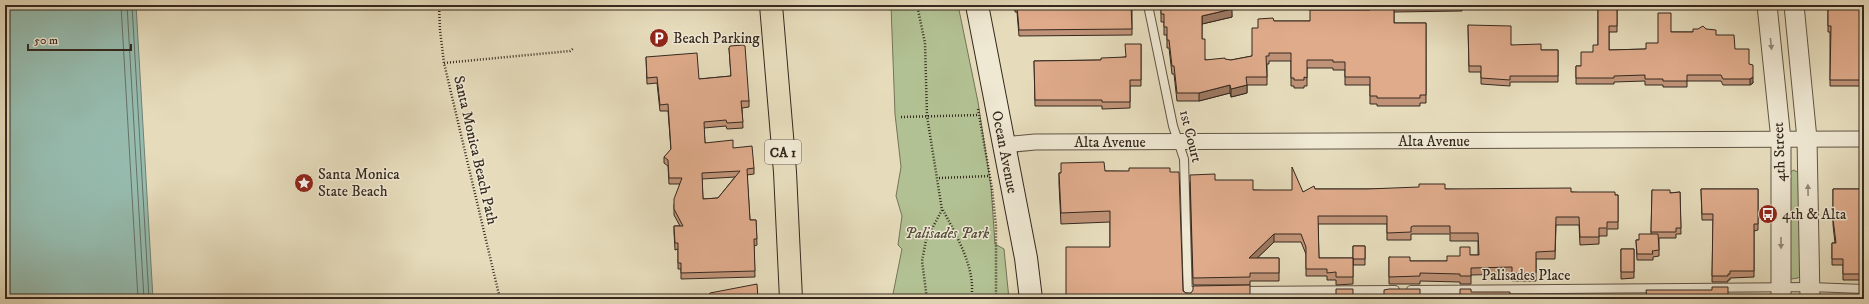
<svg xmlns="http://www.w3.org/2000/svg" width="1869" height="304" font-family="'IM FELL DW Pica',serif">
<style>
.green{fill:#b2c193;stroke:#747459}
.water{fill:#96bcaf;stroke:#6f8175}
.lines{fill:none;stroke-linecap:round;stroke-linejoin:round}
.shore{stroke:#667267;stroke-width:1}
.service-casing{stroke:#615546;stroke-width:10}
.minor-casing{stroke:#615546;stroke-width:17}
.tertiary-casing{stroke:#615546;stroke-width:21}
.secondary-casing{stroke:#35281f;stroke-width:24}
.trunk-casing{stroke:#35281f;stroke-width:24}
.path{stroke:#35281f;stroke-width:2.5;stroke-dasharray:1 2;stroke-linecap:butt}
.service{stroke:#efe8d3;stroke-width:8}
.minor{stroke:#efe8d3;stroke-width:15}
.tertiary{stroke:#efe8d3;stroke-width:19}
.secondary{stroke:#efe8d3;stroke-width:22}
.trunk{stroke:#e6dcbc;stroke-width:22}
.wall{fill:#c09378;stroke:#35281f;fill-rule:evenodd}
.shaded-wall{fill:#9c7861;stroke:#35281f}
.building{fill:#dfab8b;stroke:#35281f;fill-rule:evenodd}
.oneway{fill:#928879}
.labels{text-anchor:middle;stroke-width:3;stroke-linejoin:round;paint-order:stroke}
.shield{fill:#efe8d3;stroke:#6d6255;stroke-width:1}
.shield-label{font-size:14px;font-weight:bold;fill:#35281f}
.poi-label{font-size:15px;fill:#35281f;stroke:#efe8d3;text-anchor:start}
.street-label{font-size:15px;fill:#35281f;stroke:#efe8d3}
.park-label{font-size:15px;font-style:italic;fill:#544e3c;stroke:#efe8d3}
</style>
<rect width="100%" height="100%" fill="#e6dcbc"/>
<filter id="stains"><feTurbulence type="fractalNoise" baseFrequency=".005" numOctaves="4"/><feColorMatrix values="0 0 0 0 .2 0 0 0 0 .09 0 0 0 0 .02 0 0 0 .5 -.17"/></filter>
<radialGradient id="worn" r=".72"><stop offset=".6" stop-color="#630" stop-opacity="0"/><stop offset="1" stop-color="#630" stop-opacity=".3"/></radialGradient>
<path class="green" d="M891 5H958L978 102 991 187 995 244 1004 249 1009 299H892L902 249 898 245 902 216 896 196 901 167 895 114Z
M1794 170 1799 173 1801 275 1798 278 1791 279 1787 276 1788 173Z"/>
<path class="water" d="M5 5H136L153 299H5Z"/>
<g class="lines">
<path class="shore" d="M121 5 138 299
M127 5 144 299
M132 5 149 299"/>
<g class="service-casing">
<path id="service" d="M1148 5 1173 126 1184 159 1188 299
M1411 290 1810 287 1864 289
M1188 291H1203
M1239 291 1395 290"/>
</g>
<g class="minor-casing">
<path id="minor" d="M1004 145 1035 142 1864 139"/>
</g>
<g class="tertiary-casing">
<path id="tertiary" d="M1767 5 1781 140V299
M1794 5 1807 139 1810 299"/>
</g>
<g class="secondary-casing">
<path id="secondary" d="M977 5 1026 258 1031 299"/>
</g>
<g class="trunk-casing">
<path id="trunk" d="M771 5 785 172 791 299"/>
</g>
<path class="path" d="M439 5 440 30 444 63 500 299
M917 5 925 43 927 116 942 210 926 240 922 261 927 299
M444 63 570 51 574 48
M978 109 992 188 996 226V299
M901 117 979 115
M939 178 990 176
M943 210C956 235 977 270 971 299
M922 299 926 297"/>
<use href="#service" class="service"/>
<use href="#minor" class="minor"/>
<use href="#tertiary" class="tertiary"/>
<use href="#secondary" class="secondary"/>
<use href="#trunk" class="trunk"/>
</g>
<path class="wall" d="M1015 5H1136V9H1132V35L1019 36 1017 12H1015Z
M1160 5H1231L1232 17 1202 24V39L1205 60H1231L1252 56 1258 28 1274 21H1310L1370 10V5H1462V11L1394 12V23H1426V103H1420V106H1377V104H1370V85H1345V70H1333V68H1307V86H1304V88H1294V86H1291V61H1269V64H1267V85H1247V93L1231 97 1230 93 1199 101H1177L1174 74H1172L1169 48H1167V35H1164V22H1161V11Z
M1598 5H1621V8H1617V32H1609V50L1646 49 1658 43 1671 32H1693L1706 29 1716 35 1735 49 1749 64 1753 83 1750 85H1723L1721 81H1687V87H1663V85H1645V81L1614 82V84H1576V66H1581L1593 52 1598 45Z
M1693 5H1716V8H1693Z
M1828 5H1864V86H1830V32H1828Z
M1468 25 1511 45 1541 50H1558V82H1510V86L1481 84V72H1469Z
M1141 44V86H1130V108L1102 109V106H1035L1034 61 1101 60 1125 57Z
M729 48 749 101V107L742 108 743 128 727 129 726 126 704 128 705 143 733 148 754 168V174L747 175 750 220H756L757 245 754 246 755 277 681 279V269H678V249L675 250 674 232V226H680L674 215V205L680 184H669L668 166 664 163V157L671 150 668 111H660L657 83 647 84 646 57 699 79 731 76ZM735 177 718 198 703 199 702 179Z
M1105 171 1170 172 1183 291 1186 293 1250 299H1066L1110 247V222L1061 224 1059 184V173Z
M1215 180 1253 190 1303 192 1315 189H1445L1571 192 1618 195V229H1607V236H1599V244L1580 245 1579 225H1556L1555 259H1536V281H1512V274L1471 275V284H1460V282L1420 281V284H1389V257L1410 261H1447L1470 255H1478V241H1450V234H1411V240H1387V224H1318L1319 258H1353V284L1336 285V280H1327V276H1306V254L1301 242H1274L1257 258H1279V281H1250V285H1193L1190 182Z
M1701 189H1758V230L1754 231V277L1730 278V280H1728V282H1712L1713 220H1702Z
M1833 189H1864V280H1843V265H1832V243H1835L1833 225Z
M1652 190 1670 193 1680 192 1681 234H1676V238H1659V256L1653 257V260H1637L1636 240H1639L1651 234Z
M1353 246H1365V265H1353Z
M1621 249H1634V278L1621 279Z"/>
<path class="shaded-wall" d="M1232 9V17L1202 24V16Z
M1753 77V83L1750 85V79Z
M1230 85V93L1199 101V93Z
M1247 85V93L1231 97V89Z
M1274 234V242L1249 266V258Z"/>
<path class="building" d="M1015 5H1131L1132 29 1019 30 1017 6H1015Z
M1161 5H1231L1232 9 1202 16V39H1205V60L1225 58V59L1231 60 1252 56V28H1258V19L1273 18 1274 21H1310V10H1370V5H1394V23H1426V95H1420V98H1377V96H1370V77H1345V62H1333V60H1307V78L1304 77V80H1294V78H1291V53H1269V56H1266L1267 77H1246L1247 85 1231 89 1230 85 1199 93H1177L1174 66H1172L1169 40H1167V27H1164V14H1161Z
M1598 5H1617V26H1609V50L1646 49V43H1658V13H1671V32H1693V29H1698L1703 26 1706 29 1716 30V35H1734L1735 49H1749V64L1753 65V77L1750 79H1723L1721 75H1687V81H1663V79H1645V75L1614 76V78H1576V66H1581V52H1593V45H1598Z
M1828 5H1864V80H1830L1831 26H1828Z
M1468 25 1511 26V45L1541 44V50H1558V76H1510V80L1481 78V66H1469Z
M1125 44H1141V80H1130V102H1102V100H1035L1034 61 1101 60V58L1126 57Z
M743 45 745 46 749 101H741L743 122 727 123 726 120 704 122 705 143 733 140V148L752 146 754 168 747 169 750 220H756L757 239H754L755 271 681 273V263H678V243H675L674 226H683L674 209V199L682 178H669L668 160 664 157 671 149 668 104 660 105 657 77 647 78 646 57 697 53 699 79 731 76 729 48 730 46ZM740 171 718 198 703 199 702 173Z
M1104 162 1105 171H1129V168H1170V172H1179L1183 291 1186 293H1191L1193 290V286L1250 285V299H1066V247H1110V211L1061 213 1059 173H1061V163Z
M1292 167 1303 192 1314 186 1315 189H1367L1419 187V184H1445V189L1571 188V192H1615V195H1618V222H1607V228H1599V237H1580L1579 217H1556L1555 251 1536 252V273H1512V267L1471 268V276H1460V274L1420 273V276L1389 277V257H1410V261H1447V256H1460V247H1470V255H1479L1478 233H1450V226H1413L1411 227V232L1387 233V216H1318L1319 258H1353V277H1336V272L1327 273V269H1306V247L1301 234H1274L1249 258H1279V273H1250V277L1193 278 1190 175 1215 174V180H1253V190H1292Z
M1701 189H1758V224H1754V271H1730V274H1728V276H1712L1713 214H1702Z
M1833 189H1864V274H1843V259H1832V243H1836L1833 219Z
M1652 190H1670V193L1680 192 1681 228H1676V232H1651Z
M1639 234H1658L1659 250 1652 251 1653 254H1637L1636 240H1639Z
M1353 246H1365V259H1353Z
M1621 249H1634V272H1621Z
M757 284 758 299H704L710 293Z
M1712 287H1728V299H1647L1646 290H1712Z
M1336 289H1353V296L1384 295V290L1389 289H1420V299H1304V295H1336Z
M1460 289H1471V292H1510V299H1460Z"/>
<defs><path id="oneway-solid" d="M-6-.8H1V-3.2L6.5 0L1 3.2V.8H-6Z"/></defs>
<g class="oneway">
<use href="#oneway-solid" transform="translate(1771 44) rotate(84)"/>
<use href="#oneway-solid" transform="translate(1808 190) rotate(-91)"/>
<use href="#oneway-solid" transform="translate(1781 243) rotate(90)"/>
</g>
<defs>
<g id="parking-disc" transform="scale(1)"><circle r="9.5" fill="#8f2418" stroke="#efe8d3"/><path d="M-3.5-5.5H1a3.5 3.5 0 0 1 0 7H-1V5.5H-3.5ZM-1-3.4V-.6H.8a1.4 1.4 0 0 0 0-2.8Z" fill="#fff"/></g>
<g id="sight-disc" transform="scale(1)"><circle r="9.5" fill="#8f2418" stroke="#efe8d3"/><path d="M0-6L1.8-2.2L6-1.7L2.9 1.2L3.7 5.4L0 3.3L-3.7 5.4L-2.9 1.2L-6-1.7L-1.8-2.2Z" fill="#fff"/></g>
<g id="bus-disc" transform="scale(1)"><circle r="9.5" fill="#8f2418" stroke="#efe8d3"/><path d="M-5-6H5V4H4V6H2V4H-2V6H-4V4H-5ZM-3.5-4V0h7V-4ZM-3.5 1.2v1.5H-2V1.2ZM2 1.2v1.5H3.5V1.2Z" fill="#fff"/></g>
</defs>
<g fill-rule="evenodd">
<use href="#parking-disc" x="659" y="38"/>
<use href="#sight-disc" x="304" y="183"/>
<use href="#bus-disc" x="1768" y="214"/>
</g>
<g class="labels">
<rect class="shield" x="765" y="140" width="36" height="24" rx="3"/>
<g class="shield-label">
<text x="783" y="157">CA 1</text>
</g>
<g class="poi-label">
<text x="673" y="43">Beach Parking</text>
<text x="318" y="179">Santa Monica<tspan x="318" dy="17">State Beach</tspan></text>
<text x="1782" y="219">4th &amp; Alta</text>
</g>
<g class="street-label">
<text transform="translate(1191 136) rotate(76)" y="5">1st Court</text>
<text x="1434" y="146">Alta Avenue</text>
<text x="1110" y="147">Alta Avenue</text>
<text transform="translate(476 150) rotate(77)" y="5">Santa Monica Beach Path</text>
<text transform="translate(1005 152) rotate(79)" y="5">Ocean Avenue</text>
<text transform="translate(1779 152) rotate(-92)" y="5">4th Street</text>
<text x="1526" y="280">Palisades Place</text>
</g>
<g class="park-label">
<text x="947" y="238">Palisades Park</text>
</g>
</g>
<rect width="1869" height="304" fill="none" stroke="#e6dcbc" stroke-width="20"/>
<rect x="6" y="6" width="1857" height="292" fill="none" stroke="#35281f" stroke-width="2"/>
<rect x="10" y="10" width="1849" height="284" fill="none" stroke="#35281f"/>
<path d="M28 44v6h103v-6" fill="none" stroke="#35281f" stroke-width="2"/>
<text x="34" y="44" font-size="12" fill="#35281f" stroke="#efe8d3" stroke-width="3" paint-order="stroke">50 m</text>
<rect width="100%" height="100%" filter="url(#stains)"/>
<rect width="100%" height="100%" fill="url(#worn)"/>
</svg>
